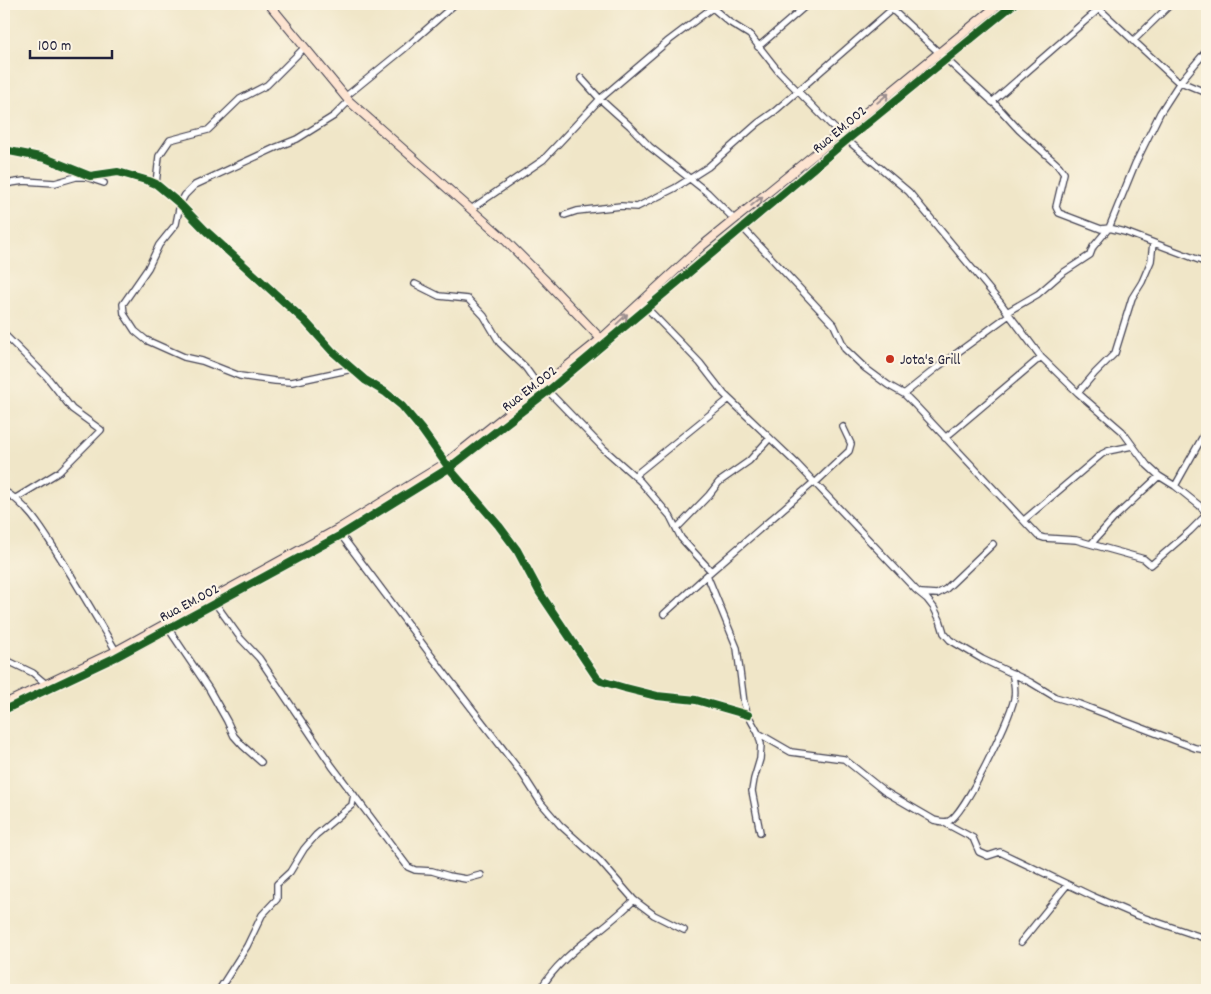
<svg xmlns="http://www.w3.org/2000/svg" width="1211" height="994" font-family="Dekko,sans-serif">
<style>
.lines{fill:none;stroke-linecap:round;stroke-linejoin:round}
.street-casing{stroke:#413f50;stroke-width:8}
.secondary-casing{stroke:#413f50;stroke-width:10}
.street{stroke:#fff;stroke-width:5.5}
.secondary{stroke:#fde4d1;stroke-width:8}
.cycleway-casing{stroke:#fcf5e5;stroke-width:11}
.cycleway{stroke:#1b5e20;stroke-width:8}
.oneway{stroke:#9a8d8e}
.poi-dot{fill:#c8321e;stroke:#fcf5e5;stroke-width:2}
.labels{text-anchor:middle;stroke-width:4.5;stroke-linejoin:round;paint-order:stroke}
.street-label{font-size:15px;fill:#22223b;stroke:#fcf5e5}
.poi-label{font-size:15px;fill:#22223b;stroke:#fcf5e5;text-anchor:start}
</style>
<rect width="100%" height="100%" fill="#fcf5e5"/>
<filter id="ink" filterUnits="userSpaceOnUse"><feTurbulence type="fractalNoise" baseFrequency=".02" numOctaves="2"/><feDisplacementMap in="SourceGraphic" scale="10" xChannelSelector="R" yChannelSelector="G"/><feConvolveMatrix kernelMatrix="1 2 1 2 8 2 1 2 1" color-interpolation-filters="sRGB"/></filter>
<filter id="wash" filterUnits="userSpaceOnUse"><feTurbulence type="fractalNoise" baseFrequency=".0096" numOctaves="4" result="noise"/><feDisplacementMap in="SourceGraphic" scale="20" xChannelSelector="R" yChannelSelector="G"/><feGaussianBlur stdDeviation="1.12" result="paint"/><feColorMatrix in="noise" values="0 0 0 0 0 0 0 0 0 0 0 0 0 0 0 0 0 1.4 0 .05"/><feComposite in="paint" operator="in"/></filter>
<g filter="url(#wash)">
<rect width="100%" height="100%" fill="#f0e6c8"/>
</g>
<g filter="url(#ink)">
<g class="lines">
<g class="street-casing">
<path id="street" d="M708 4 729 22 750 35 779 72 840 134 909 192 999 301 1041 357 1078 393 1122 431 1147 465 1159 476 1175 486 1200 506 1207 514
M886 4 996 105 1019 130 1059 166 1064 173 1056 207 1059 213 1101 229 1109 228 1125 232 1207 263
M1094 4 1176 80 1207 93
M1133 41 1171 4
M758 47 808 4
M581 78 600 99 630 126 650 147 708 193 735 220
M345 97 404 49 455 4
M349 101 334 116 297 139 277 147 195 185 185 195 180 204 176 224 159 245 148 268 123 304 124 314 135 331 146 340 184 357 202 361 240 376 275 381 292 382 352 369
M992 102 1099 9
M4 150 45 158 90 176 118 172 149 181 156 184 180 204 205 230 305 321 332 351 365 380 385 392 402 406 422 430 449 468 499 526 517 550 540 593 597 678 601 681 625 688 657 696 696 700 748 715
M4 184 24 181 55 183 76 177H86L104 183
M156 184 159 156 170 140 208 130 240 99 267 85 304 48
M471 209 543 160 600 99 667 42 712 8
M565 215 577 211 621 206 637 207 675 188 708 167 758 123 775 111 898 4
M743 228 834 325 845 349 865 368 888 385 904 394 916 406 1038 536 1044 538 1076 540 1144 559 1151 565 1190 531 1207 514
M415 284 439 296 468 299 484 316 500 343 525 367 540 388
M641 302 700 363 724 394 797 464 916 590 927 599 934 608 940 620 944 633 950 640 982 659 1030 682 1055 697 1079 704 1195 748 1207 750
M1007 312 1038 294 1061 274 1090 255 1093 247 1109 228 1135 164 1160 113 1180 82 1207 50
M4 334 47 377 72 409 101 430 59 472 16 498
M548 391 604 449 640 481 670 516 681 538 711 571
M1078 393 1095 373 1115 353 1132 298 1142 282 1151 261 1153 243
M904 394 939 366 1009 315
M945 438 1041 357
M634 476 729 399
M815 483 849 451 851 444 843 427
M1175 486 1207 429
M4 491C27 504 42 529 56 551 77 584 96 617 116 651
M1024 520 1102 454 1108 451 1132 446
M677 528 709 495 719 482 749 461 770 438
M341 535 433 658 523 775 541 803 560 825 599 860 634 900C603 932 562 952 540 990
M1091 544 1115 517 1159 476
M707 575 737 648 744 703 748 715 758 733 761 744 760 759 754 779 752 791 760 832
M922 593 937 594 946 589 993 544
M215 603 241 639 259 658 332 766 408 867 415 870 432 871 449 876 466 879 481 875
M664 614 707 575 814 482
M168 628 209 689 227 721 234 736 243 746 261 762
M4 659 33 673 46 684
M758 733 791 752 844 759 884 791 934 820C938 821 944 823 949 821 965 813 1010 719 1014 699 1016 690 1014 681 1012 673
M943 822 973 838 979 852 988 856 1000 852 1092 896 1136 915 1207 939
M634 900 654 915 684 930
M1021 942 1067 885
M219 990 247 946 262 915 277 899V884L290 872 304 849 316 835 352 805 354 795"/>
</g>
<g class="secondary-casing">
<path id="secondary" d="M269 4 349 101 500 235 544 279 601 339
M4 704 116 651 338 529 446 463 601 339 702 246 999 4
M4 710 116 657 341 535 449 468 548 391 847 140 1014 4"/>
</g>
<use href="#street" class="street"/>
<use href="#secondary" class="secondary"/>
<g class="cycleway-casing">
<path id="cycleway" d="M4 150 45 158 90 176 118 172 149 181 156 184 180 204 205 230 305 321 332 351 365 380 385 392 402 406 422 430 449 468 499 526 517 550 540 593 597 678 601 681 625 688 657 696 696 700 748 715
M4 710 116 657 341 535 449 468 548 391 847 140 1014 4"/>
</g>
<use href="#cycleway" class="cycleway"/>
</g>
<defs><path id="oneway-shaft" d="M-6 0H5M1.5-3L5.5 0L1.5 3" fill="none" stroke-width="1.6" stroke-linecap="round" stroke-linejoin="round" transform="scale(1.25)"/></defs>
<g class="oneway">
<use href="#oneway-shaft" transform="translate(883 98) rotate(-39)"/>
<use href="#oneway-shaft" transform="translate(757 201) rotate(-39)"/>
<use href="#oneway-shaft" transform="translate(622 319) rotate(-43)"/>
</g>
</g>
<circle class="poi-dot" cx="890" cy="359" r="5"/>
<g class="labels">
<g class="street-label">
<text transform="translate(839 129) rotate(-40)" y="5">Rua EM.002</text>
<text transform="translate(529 388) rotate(-38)" y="5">Rua EM.002</text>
<text transform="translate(189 602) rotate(-28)" y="5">Rua EM.002</text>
</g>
<g class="poi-label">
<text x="900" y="364">Jota's Grill</text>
</g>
</g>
<rect width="1211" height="994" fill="none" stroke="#fcf5e5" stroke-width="20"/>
<path d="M30 50v8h82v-8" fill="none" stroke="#22223b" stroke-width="2.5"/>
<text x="38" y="50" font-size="15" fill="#22223b" stroke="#fcf5e5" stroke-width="4" paint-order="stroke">100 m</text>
</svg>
